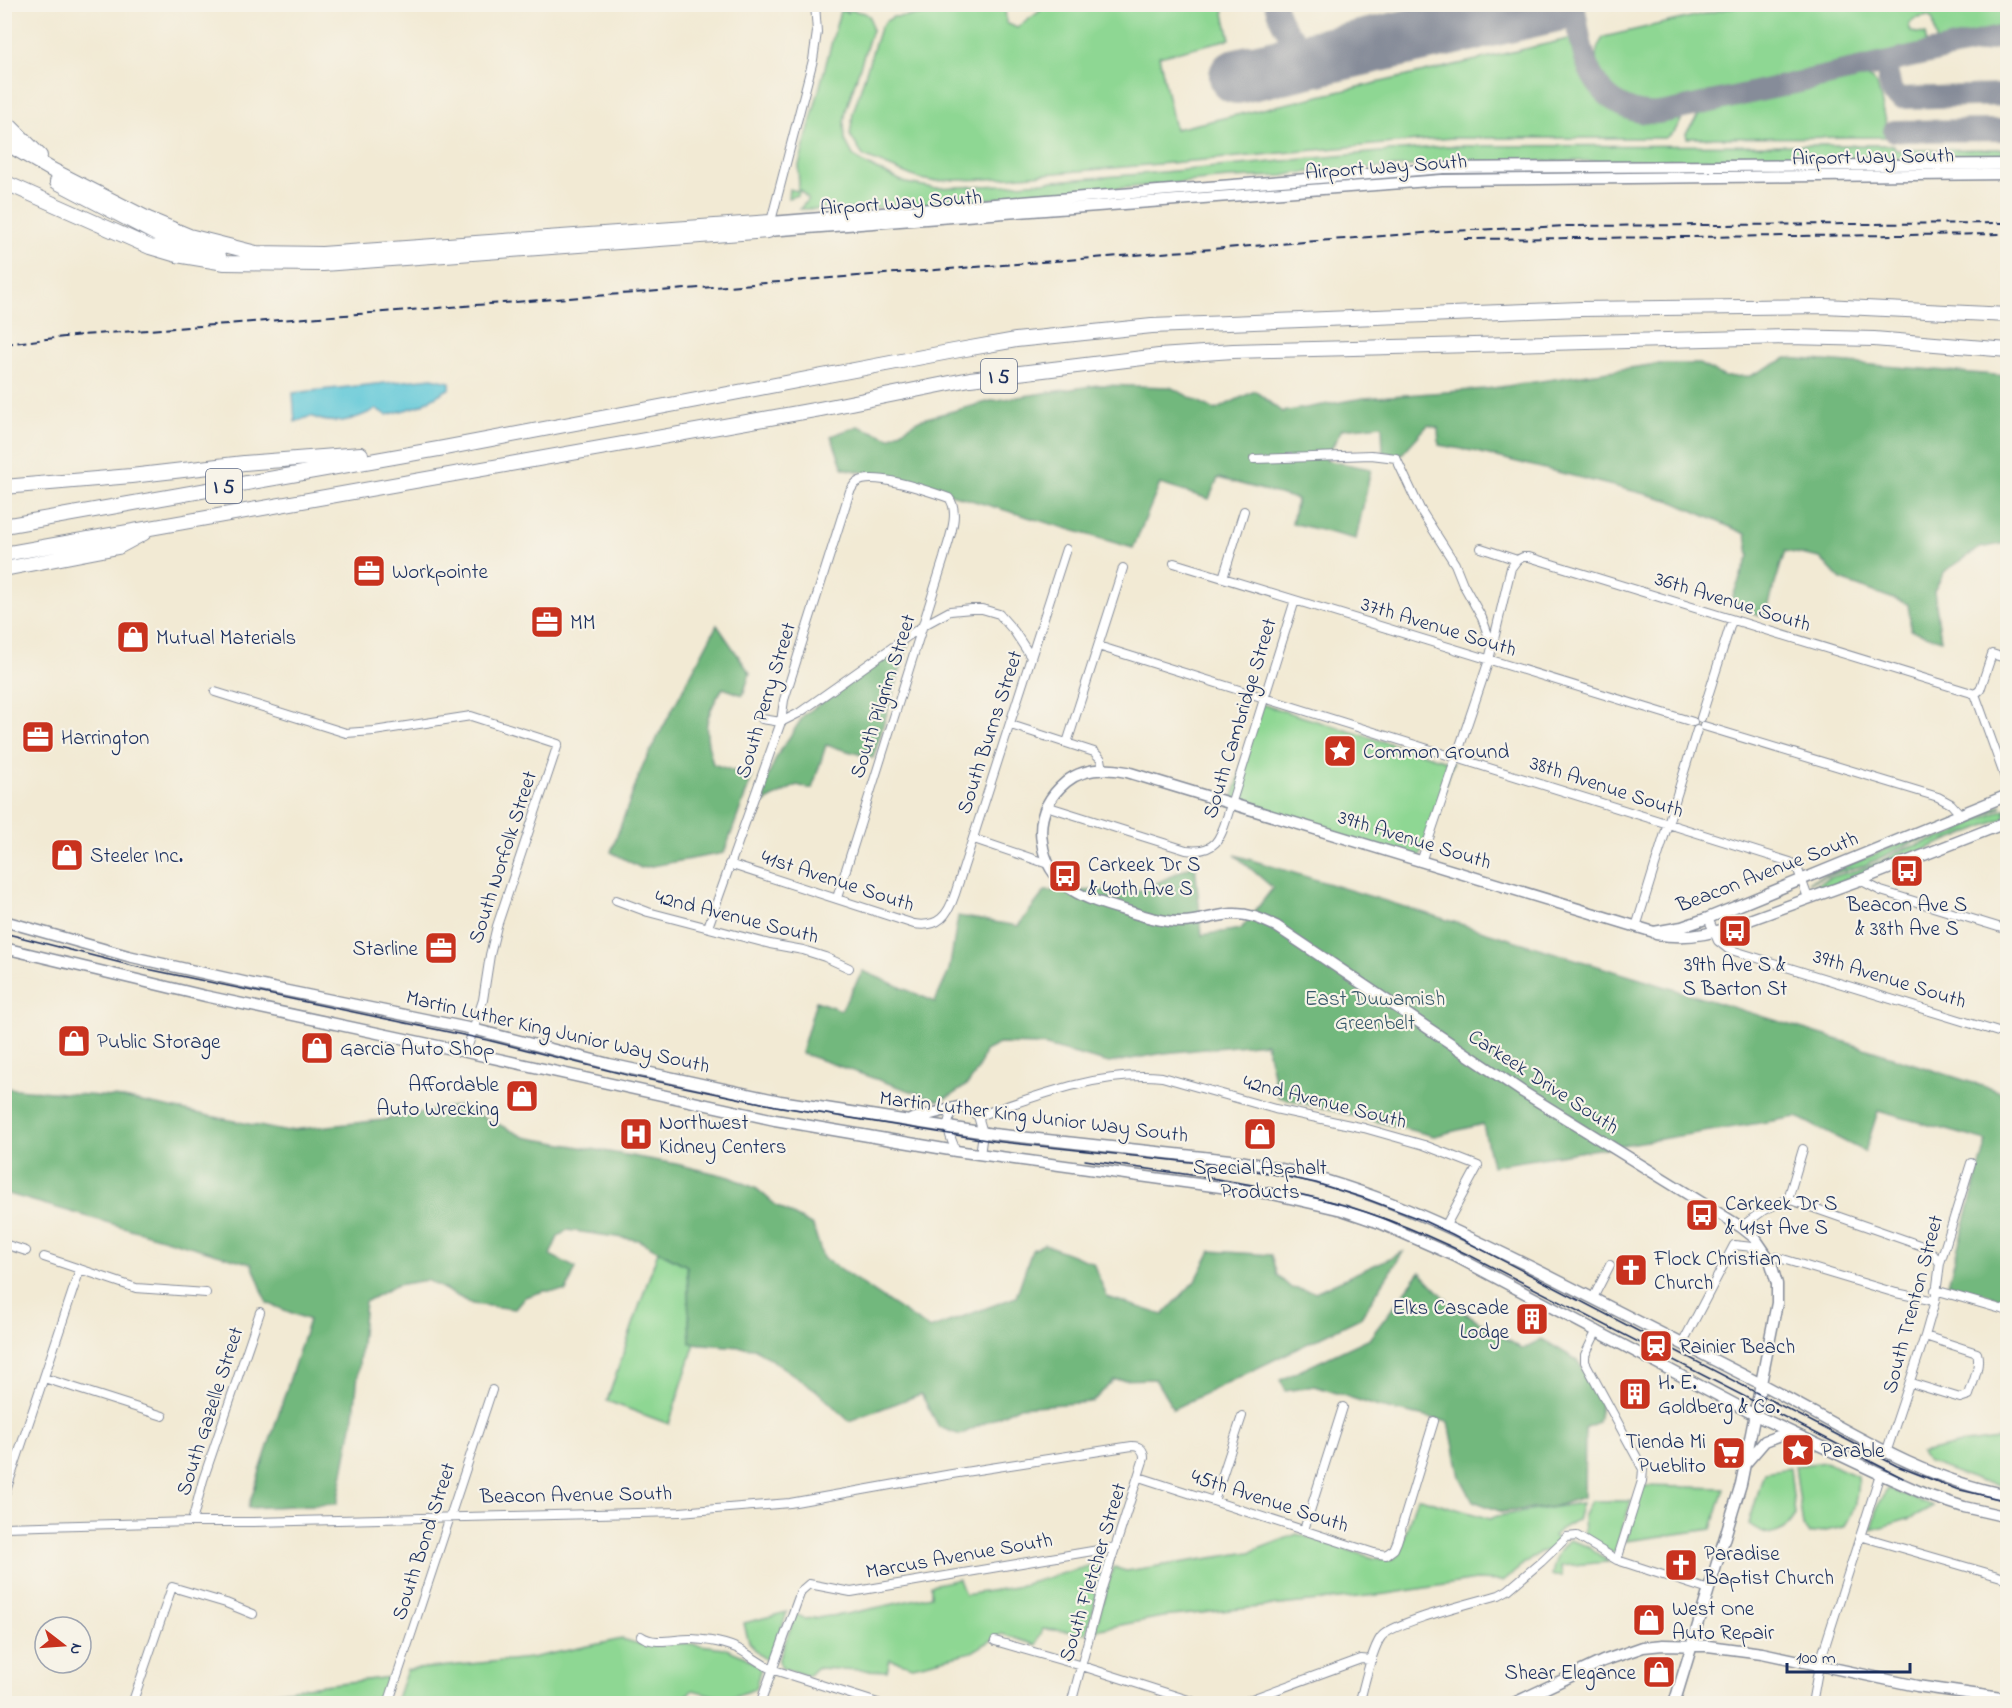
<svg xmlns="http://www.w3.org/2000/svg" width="2012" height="1708" font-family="'Indie Flower',sans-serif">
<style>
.green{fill:#8ed793;stroke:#548378;stroke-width:1.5}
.forest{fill:#72b87d;stroke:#46746e;stroke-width:1.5}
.water{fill:#5ec8d8;stroke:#3c7c9b;stroke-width:1.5}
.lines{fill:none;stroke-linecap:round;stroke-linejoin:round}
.taxiway{stroke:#868c99;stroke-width:22}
.runway{stroke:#868c99;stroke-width:56}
.street-casing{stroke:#868c99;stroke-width:10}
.secondary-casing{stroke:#868c99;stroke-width:13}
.highway-casing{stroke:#868c99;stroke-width:16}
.street{stroke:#fff;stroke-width:8}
.secondary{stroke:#fff;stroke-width:10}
.highway{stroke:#fff;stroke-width:14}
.tram{stroke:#1b2f5e;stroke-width:1.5}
.rail{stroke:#1b2f5e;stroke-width:2;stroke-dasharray:9 4.5;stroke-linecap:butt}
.labels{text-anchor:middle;stroke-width:4.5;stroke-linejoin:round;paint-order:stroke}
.shield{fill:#f7f3e8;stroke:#5d6a87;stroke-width:1.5}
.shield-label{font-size:20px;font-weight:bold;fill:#1b2f5e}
.street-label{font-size:21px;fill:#1b2f5e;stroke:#f7f3e8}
.poi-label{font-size:21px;fill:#1b2f5e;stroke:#f7f3e8;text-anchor:start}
.park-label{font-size:21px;fill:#38596b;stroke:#f7f3e8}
</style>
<rect width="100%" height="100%" fill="#f7f3e8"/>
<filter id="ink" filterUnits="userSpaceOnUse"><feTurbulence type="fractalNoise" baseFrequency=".0167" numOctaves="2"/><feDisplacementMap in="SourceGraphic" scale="12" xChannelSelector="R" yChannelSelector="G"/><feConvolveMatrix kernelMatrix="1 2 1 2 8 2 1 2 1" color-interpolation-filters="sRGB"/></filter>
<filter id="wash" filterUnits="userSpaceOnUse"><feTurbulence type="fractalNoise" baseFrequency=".008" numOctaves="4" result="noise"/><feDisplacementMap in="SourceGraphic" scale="24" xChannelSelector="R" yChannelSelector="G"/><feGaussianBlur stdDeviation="1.35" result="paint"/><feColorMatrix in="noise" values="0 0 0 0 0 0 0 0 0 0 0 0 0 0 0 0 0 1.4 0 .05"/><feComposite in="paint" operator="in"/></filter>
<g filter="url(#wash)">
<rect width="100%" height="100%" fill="#f2ead4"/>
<path class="green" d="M992 4 1005 5 1006 23 1017 28 1040 11 1038 5H1222L1230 39 1159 56 1175 129 1573 38C1575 47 1575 57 1579 66 1591 97 1621 119 1655 120 1663 120 1671 118 1679 117L1681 121 1674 132 1665 138H1452L988 179 931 181 917 178 863 156 850 135 853 113 880 28 886 21 893 17 956 13Z
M1747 4 2007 5V28L1937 45 1933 20 1928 16 1914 19 1909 25 1911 32 1925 34 1927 46 1662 105C1650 106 1636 104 1625 99 1602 89 1586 57 1604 37Z
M850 10 865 13 870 17 872 30 846 110 844 124 845 140 853 155 861 162 906 183 934 188 1005 185 1141 174 1446 146 1893 145 1896 150 2008 149 2007 157 1474 162 1296 173 1283 176 1228 178 1081 192 843 210 800 209 808 199 800 190 798 195 788 198 789 189 797 191 799 185 798 169 840 11H847L848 13Z
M1861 75 1871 79 1877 84 1890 137 1687 138 1686 133 1701 112Z
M1261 704 1453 763 1418 861 1231 804Z
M2001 805V807L1947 833 1911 843 1865 865 1831 874 1808 882 1921 835Z
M2005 809V818L1815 892 1811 891 1809 888 1831 877 1858 870 1880 862 1904 849 1954 834 1977 821Z
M658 1251 687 1266 690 1342 695 1343 669 1424 607 1401Z
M2007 1438V1486L1982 1482 1927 1462 1921 1453 1965 1443Z
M1825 1462 1857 1476C1859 1493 1854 1513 1844 1527L1810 1534 1803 1527 1795 1466Z
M1790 1468 1795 1515C1781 1537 1770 1539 1749 1524L1764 1472Z
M1643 1486 1724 1488 1712 1529 1626 1541Z
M1888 1489 1933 1506 1911 1518 1872 1530 1879 1502Z
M1417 1497 1490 1519 1497 1516 1582 1503 1577 1520 1561 1529 1554 1536 1558 1539 1552 1549 1540 1552 1503 1581 1476 1580 1387 1594 1162 1617 1095 1630 1113 1567 1126 1571 1250 1552 1297 1534 1374 1558 1391 1560 1399 1555Z
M1591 1501H1631L1615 1553 1609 1552 1584 1535 1583 1517Z
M1569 1540 1587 1546 1609 1562 1561 1566 1562 1576H1552C1554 1562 1558 1549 1569 1540Z
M1106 1561 1087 1633 1043 1629 1036 1645 1002 1634 972 1652 913 1666 890 1659 887 1671 816 1668 808 1676 782 1668 778 1661 796 1614 805 1619 847 1614 931 1596V1585L959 1579 965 1595 1015 1587Z
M787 1612 779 1636 767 1660C750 1650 748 1642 744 1623Z
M622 1639 646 1646 685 1643 724 1648 743 1656 761 1667 755 1689 727 1699 693 1690 687 1695 683 1704H395L407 1670 531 1658Z
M392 1677 383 1703H207L306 1687Z"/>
<path class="forest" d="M1787 358 2007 376V543L1980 548 1945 571 1934 591 1941 640 1911 630 1908 604 1841 580 1820 558 1785 551 1765 617 1741 609 1732 598 1749 556 1746 534 1669 500 1473 451 1439 445 1438 428 1428 425 1400 456 1383 452 1382 425 1342 429 1325 460 1371 469 1356 539 1292 523 1297 499 1218 478 1209 499 1160 484 1133 548 913 483 843 468 831 436 858 426 890 438 919 420 991 401 1098 385 1170 387 1215 410 1255 391 1282 412 1364 398 1486 389 1657 364H1699L1725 377 1750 376Z
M717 625 750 673 743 695 723 688C703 718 703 730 713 764L752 777 724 853 641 868 611 852 643 765Z
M909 642 873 758 826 745 812 789 797 785 755 807 777 756 804 715Z
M1235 855 1836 1039 2001 1092 2007 1072V1300L1948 1284 1987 1141 1878 1111 1865 1152 1797 1117 1492 1166 1483 1124 1434 1136 1278 1097 1266 1043 1164 1053 1109 1063 1043 1045 999 1044 985 1051C975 1081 968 1088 939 1101L801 1053 816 1001 841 1010 863 971 935 1002 949 971 958 916 1018 926 1045 891 1143 890 1195 864 1202 935 1241 929 1273 888Z
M4 1088 123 1098 283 1131 383 1120 460 1105 524 1137 676 1164 730 1177 757 1189 778 1207 813 1226 823 1258 930 1329 1016 1297 1032 1250 1044 1244 1093 1263 1107 1297 1163 1315 1196 1280 1211 1251 1271 1255 1277 1275 1291 1288 1315 1292 1403 1252 1360 1318 1173 1409 1155 1379 1114 1380 1092 1402 1018 1407 960 1435 939 1427 921 1394 849 1421 816 1390 754 1348 690 1343 687 1266 638 1240 567 1230 558 1237 550 1255 576 1268 566 1291H544L525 1297 515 1309 472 1304 427 1280 397 1285 365 1302 354 1415 337 1504 248 1508 309 1320 267 1303 252 1264 5 1193Z
M1420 1272 1450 1303 1522 1349 1542 1339 1577 1360 1602 1401 1598 1422 1585 1428 1584 1497 1553 1507 1502 1512 1473 1501 1460 1477 1449 1422 1379 1407 1315 1386 1286 1391 1280 1380 1370 1338Z"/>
<path class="water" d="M432 378 450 382V388L419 406 387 415 376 409C355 420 333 427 311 416L295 422 293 393Z"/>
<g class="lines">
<path class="taxiway" d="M1275 4C1286 43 1305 52 1344 52
M1574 4C1581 42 1582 79 1617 103 1628 110 1643 114 1657 113 1666 112 1675 110 1684 108L2008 35
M1885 63 1892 93 1900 98 2008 95
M1894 131 2008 130"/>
<path class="runway" d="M1237 76 1556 4"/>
</g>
</g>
<g filter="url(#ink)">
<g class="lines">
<g class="street-casing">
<path id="street" d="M770 225 813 60 817 32 815 4
M1254 459 1371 455 1396 458 1420 509 1455 564 1463 584 1482 618 1492 646
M1481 548 1517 560 1523 557H1529L1975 694
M1174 563 1693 722
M1223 578 1244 511
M1098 646 1790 862 1797 867 1808 898
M215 692 346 733 374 731 471 716 558 744 497 926 490 955 483 1000 466 1052
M1975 694 2008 786
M1975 694 1980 690 1992 654 2008 659
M1701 718 1732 620
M762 719 781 722 799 713 924 625 950 611 972 609H982L999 614 1014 631 1031 657
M1011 725 1094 752 1101 759 1103 769
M1704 726 1938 797 1951 804 1961 815
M1067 743 1123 568
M1046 806 1186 850C1218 854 1221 836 1229 811L1295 600
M974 839 1048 864
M1421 862 1489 660 1511 568 1517 560
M729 864 914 924C939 928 948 915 955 894L1066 549
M1860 880 1881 891 2008 930
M616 900 648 912 770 944 803 950 825 957 849 968
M1708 918 1718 941 1728 949 2008 1035
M708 927 781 722 784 700 850 491C852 489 853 485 856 483 872 470 931 492 949 498 961 513 948 541 944 558L837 898
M1636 927 1697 730
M978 1116C1036 1096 1099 1071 1162 1077L1275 1109 1364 1128 1424 1145 1478 1166 1446 1225
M956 1151C950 1136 943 1124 954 1110L964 1108 978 1116 983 1133 980 1155
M1788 1199 1803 1149
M1741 1227 1764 1210 1788 1199 1928 1248 1940 1263
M4 1244 26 1251
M44 1257 136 1288 206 1293
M1770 1260 1776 1257 1896 1293 1935 1301
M1935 1290 2008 1311
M1593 1298 1610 1265
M1597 1330 1585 1355V1362L1643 1469 1642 1481 1617 1560
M1682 1344 1734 1245 1762 1248
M44 1378 163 1416
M1911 1383 1960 1398 1969 1395C1973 1382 1981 1365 1977 1353L1925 1336
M1886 1453 1925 1336 1935 1301 1940 1263 1971 1163
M1139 1477 1374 1553 1386 1555 1394 1549 1397 1542 1434 1421
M4 1497 80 1269
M1214 1501 1242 1416
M192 1522 203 1480 260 1312
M4 1527 192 1522H253L680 1512 790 1503 952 1474 1132 1446C1140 1446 1144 1450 1144 1458L1103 1585 1071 1704
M1304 1530 1343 1407
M1860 1536 2008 1579
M641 1636C655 1646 677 1638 692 1639 710 1640 733 1644 747 1654 756 1660 762 1664 771 1669L881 1704
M995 1641 1082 1666 1201 1704
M132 1704 172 1587 226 1603 253 1614
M388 1704 492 1390
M760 1704 801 1591 809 1584 851 1592 1116 1547
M1238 1704 1361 1659 1372 1660
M1359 1704C1364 1687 1371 1651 1381 1637 1393 1622 1476 1602 1499 1595L1508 1590 1541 1562 1567 1537 1577 1536 1617 1560 1709 1590
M1812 1704 1819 1665 1880 1474"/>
</g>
<g class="secondary-casing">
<path id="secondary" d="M771 222 1444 168 2008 164
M768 231 1442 180 2008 174
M4 921 128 956 248 983 473 1029 609 1064 780 1101 993 1134 1239 1161C1350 1178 1440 1222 1539 1271 1613 1308 1687 1346 1761 1384 1841 1426 1917 1478 2008 1495
M1654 932 1682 927 1708 918 2008 795
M4 948 205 996 466 1052 775 1120 956 1151 1272 1194 1342 1210 1380 1223 1455 1256 1755 1415 1880 1474 1927 1495 1964 1507 2008 1517
M912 1119 958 1107
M1746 1463 1765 1441 1789 1432
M1512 1704 1603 1661 1643 1647 1663 1645 1708 1646 1762 1653 1917 1686 2008 1699
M1674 1704 1741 1484 1777 1303V1284L1770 1260 1755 1238 1741 1227 1523 1092 1276 926C1261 919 1248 913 1232 914 1215 915 1199 922 1182 922 1162 922 1143 916 1124 910 1086 899 1048 888 1042 842 1038 817 1047 798 1066 782 1083 768 1107 768 1127 772L1654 932 1656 934C1682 939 1705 936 1730 927L1860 880 2008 822"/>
</g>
<g class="highway-casing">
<path id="highway" d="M4 120 40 156
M4 142 52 170 148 219 189 236 256 253 322 254 771 222
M4 182 150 247 177 255 225 263 323 264 768 231
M57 182 164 238 219 256
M4 487 131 476 244 463 361 454
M4 526 444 448 954 351 1016 340 1152 326 1580 309 1824 306 2008 315
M4 554 820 409 970 379 1159 356 1233 351 1789 337 1874 339 2008 350
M4 569 118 547 144 533"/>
</g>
<use href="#street" class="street"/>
<use href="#secondary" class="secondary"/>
<use href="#highway" class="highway"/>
<path class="tram" d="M4 933 133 966 487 1040 631 1076 776 1106 993 1141 1218 1165 1268 1173 1316 1183 1364 1198 1422 1220 1452 1234 1897 1466 1956 1489 2008 1501
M1085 1160C1158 1171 1232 1179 1303 1195 1362 1207 1417 1230 1471 1256L1903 1478"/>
<path class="rail" d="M1464 239 2008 234
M4 344 82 335 1449 231 1567 226 2008 223"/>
</g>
</g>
<defs>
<g id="office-square" transform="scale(1.725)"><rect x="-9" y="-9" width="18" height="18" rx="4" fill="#c8321e" stroke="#f7f3e8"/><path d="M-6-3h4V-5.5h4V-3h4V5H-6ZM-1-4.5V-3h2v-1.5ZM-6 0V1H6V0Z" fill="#fff"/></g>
<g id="shop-square" transform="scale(1.725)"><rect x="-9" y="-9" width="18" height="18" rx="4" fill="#c8321e" stroke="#f7f3e8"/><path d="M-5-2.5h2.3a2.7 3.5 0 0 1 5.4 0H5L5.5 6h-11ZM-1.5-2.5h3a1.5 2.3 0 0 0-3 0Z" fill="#fff"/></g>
<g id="sight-square" transform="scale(1.725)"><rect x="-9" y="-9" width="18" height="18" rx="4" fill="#c8321e" stroke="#f7f3e8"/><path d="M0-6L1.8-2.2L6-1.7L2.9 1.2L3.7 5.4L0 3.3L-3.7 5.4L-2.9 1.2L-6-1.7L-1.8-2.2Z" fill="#fff"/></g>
<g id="bus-square" transform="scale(1.725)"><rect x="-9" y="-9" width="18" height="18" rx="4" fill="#c8321e" stroke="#f7f3e8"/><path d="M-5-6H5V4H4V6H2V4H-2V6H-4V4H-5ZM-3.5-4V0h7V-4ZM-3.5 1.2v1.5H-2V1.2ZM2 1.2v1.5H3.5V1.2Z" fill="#fff"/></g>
<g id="hospital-square" transform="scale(1.725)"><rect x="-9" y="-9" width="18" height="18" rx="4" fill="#c8321e" stroke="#f7f3e8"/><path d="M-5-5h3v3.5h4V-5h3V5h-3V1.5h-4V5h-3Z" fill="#fff"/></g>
<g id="church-square" transform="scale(1.725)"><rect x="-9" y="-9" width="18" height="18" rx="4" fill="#c8321e" stroke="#f7f3e8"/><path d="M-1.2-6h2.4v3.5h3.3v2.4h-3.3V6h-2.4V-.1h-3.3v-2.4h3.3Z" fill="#fff"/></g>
<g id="building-square" transform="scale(1.725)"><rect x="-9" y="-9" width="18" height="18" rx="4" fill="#c8321e" stroke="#f7f3e8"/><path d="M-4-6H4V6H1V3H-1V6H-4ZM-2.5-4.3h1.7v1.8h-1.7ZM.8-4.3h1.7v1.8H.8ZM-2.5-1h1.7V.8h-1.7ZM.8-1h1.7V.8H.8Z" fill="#fff"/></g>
<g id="station-square" transform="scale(1.725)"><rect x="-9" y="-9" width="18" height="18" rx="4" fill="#c8321e" stroke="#f7f3e8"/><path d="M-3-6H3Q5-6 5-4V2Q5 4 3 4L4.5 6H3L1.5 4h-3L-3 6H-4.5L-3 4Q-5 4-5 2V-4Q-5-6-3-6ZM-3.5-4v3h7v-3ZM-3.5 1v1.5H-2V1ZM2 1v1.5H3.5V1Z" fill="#fff"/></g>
<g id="supermarket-square" transform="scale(1.725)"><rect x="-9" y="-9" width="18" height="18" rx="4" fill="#c8321e" stroke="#f7f3e8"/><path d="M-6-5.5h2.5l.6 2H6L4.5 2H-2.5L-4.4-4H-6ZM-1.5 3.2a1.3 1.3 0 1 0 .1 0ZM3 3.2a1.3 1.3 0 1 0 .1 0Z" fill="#fff"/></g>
</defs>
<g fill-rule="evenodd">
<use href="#office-square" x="369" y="571"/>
<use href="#office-square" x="547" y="622"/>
<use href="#shop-square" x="133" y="637"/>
<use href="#office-square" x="38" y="737"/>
<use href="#sight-square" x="1340" y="751"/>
<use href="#shop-square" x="67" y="855"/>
<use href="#bus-square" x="1907" y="871"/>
<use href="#bus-square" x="1065" y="876"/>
<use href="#bus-square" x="1735" y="931"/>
<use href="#office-square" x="441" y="948"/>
<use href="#shop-square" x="74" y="1041"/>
<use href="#shop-square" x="317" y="1048"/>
<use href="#shop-square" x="522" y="1096"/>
<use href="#hospital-square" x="636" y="1134"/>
<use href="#shop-square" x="1260" y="1134"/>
<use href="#bus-square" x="1702" y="1215"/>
<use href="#church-square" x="1631" y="1270"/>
<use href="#building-square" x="1532" y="1319"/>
<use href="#station-square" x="1656" y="1346"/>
<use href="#building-square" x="1635" y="1394"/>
<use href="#sight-square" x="1798" y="1450"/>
<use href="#supermarket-square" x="1729" y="1453"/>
<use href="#church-square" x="1681" y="1565"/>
<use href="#shop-square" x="1649" y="1620"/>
<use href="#shop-square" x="1659" y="1672"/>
</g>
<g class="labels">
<g class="shield">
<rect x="981" y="359" width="36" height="34" rx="4.5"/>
<rect x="206" y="469" width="36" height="34" rx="4.5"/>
</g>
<g class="shield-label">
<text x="999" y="383">I 5</text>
<text x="224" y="493">I 5</text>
</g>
<g class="street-label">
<text transform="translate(1873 156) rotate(-1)" y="7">Airport Way South</text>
<text transform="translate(1386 166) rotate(-4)" y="7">Airport Way South</text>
<text transform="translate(901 202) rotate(-4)" y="7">Airport Way South</text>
<text transform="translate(1733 601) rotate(17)" y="7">36th Avenue South</text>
<text transform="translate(1439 626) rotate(17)" y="7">37th Avenue South</text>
<text transform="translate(882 696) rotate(-72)" y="7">South Pilgrim Street</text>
<text transform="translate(765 700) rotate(-73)" y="7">South Perry Street</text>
<text transform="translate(1239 718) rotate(-73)" y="7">South Cambridge Street</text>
<text transform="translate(989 732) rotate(-72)" y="7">South Burns Street</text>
<text transform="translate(1607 786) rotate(18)" y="7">38th Avenue South</text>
<text transform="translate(1415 839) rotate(17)" y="7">39th Avenue South</text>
<text transform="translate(502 857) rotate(-72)" y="7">South Norfolk Street</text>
<text transform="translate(1767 871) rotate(-21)" y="7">Beacon Avenue South</text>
<text transform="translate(838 880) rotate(18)" y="7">41st Avenue South</text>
<text transform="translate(737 916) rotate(14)" y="7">42nd Avenue South</text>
<text transform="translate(1890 978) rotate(17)" y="7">39th Avenue South</text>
<text transform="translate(558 1031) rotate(13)" y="7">Martin Luther King Junior Way South</text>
<text transform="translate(1544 1081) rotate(33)" y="7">Carkeek Drive South</text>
<text transform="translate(1325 1101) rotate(14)" y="7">42nd Avenue South</text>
<text transform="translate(1034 1116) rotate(7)" y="7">Martin Luther King Junior Way South</text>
<text transform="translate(1912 1304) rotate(-75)" y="7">South Trenton Street</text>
<text transform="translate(209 1411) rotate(-72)" y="7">South Gazelle Street</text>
<text transform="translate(576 1494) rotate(-1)" y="7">Beacon Avenue South</text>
<text transform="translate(1270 1500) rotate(18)" y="7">45th Avenue South</text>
<text transform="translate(423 1541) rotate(-72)" y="7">South Bond Street</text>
<text transform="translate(959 1555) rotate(-10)" y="7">Marcus Avenue South</text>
<text transform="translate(1092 1572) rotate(-73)" y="7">South Fletcher Street</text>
</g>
<g class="poi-label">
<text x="392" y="578">Workpointe</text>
<text x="570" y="629">MM</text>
<text x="156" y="644">Mutual Materials</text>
<text x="61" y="744">Harrington</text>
<text x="1363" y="758">Common Ground</text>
<text x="90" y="862">Steeler Inc.</text>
<text x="1088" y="871">Carkeek Dr S<tspan x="1088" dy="24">&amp; 40th Ave S</tspan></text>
<text x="1907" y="911" text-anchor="middle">Beacon Ave S<tspan x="1907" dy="24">&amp; 38th Ave S</tspan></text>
<text x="418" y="955" text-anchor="end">Starline</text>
<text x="1735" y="971" text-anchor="middle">39th Ave S &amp;<tspan x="1735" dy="24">S Barton St</tspan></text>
<text x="97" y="1048">Public Storage</text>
<text x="340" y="1055">Garcia Auto Shop</text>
<text x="499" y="1091" text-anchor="end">Affordable<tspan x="499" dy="24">Auto Wrecking</tspan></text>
<text x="659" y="1129">Northwest<tspan x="659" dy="24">Kidney Centers</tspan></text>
<text x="1260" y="1174" text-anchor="middle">Special Asphalt<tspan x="1260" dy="24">Products</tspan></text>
<text x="1725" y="1210">Carkeek Dr S<tspan x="1725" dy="24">&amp; 41st Ave S</tspan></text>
<text x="1654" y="1265">Flock Christian<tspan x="1654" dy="24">Church</tspan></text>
<text x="1509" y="1314" text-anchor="end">Elks Cascade<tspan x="1509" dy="24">Lodge</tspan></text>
<text x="1679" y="1353">Rainier Beach</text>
<text x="1658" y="1389">H. E.<tspan x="1658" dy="24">Goldberg &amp; Co.</tspan></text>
<text x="1706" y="1448" text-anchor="end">Tienda Mi<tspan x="1706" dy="24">Pueblito</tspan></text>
<text x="1821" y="1457">Parable</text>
<text x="1704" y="1560">Paradise<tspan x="1704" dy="24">Baptist Church</tspan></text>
<text x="1672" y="1615">West One<tspan x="1672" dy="24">Auto Repair</tspan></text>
<text x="1636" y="1679" text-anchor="end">Shear Elegance</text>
</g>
<g class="park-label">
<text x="1375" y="1005">East Duwamish<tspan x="1375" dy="24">Greenbelt</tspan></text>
</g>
</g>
<rect width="2012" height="1708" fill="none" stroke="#f7f3e8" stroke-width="24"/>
<g transform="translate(63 1645) rotate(107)"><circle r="28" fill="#f7f3e8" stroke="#9fa5b1" stroke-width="1.5"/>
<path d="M0-4.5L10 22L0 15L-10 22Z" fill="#c8321e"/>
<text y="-9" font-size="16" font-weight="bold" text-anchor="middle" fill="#1b2f5e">N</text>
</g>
<path d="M1787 1663v9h123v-9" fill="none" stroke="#1b2f5e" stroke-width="3"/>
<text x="1796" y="1663" font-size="18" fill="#1b2f5e" stroke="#f7f3e8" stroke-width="4.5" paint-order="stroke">100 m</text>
</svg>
